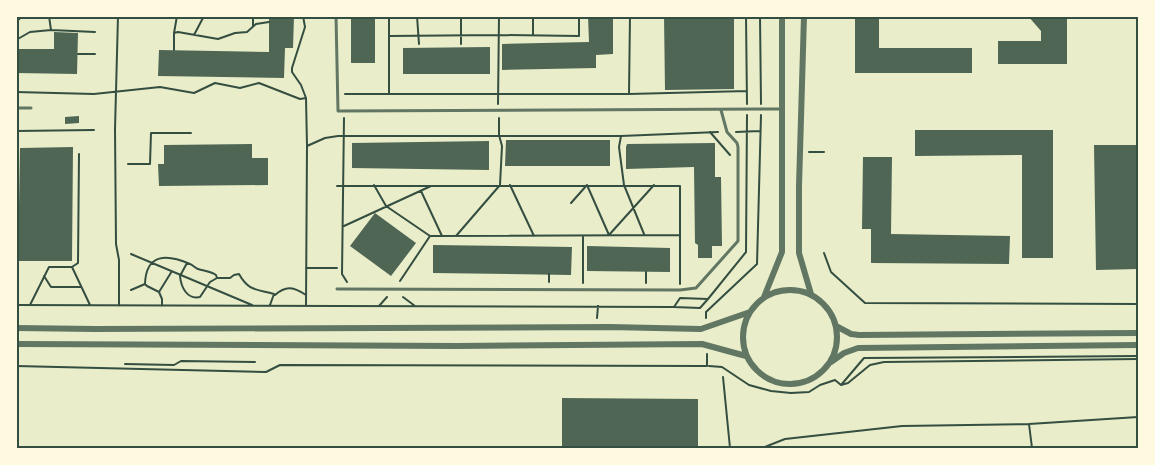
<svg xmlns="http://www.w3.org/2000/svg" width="1155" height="465" font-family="'Roboto Serif',serif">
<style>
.building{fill:#4f6655}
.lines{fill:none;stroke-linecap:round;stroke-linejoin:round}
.path{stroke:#344e41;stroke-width:2}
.service{stroke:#617663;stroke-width:3}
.minor{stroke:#617663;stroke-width:6}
.neatline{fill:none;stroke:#344e41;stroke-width:2}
</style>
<rect width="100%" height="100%" fill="#e9edc9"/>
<path class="building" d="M269 16H294L293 48H285L284 78 158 76 159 50 269 52Z
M351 16H375V63H351Z
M588 16H613V54L596 55V68L502 70V44L589 42Z
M664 16H734V89L665 90Z
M855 16H879V48H972V73H855Z
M1028 16H1067V64H998V41H1041V31Z
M54 32 78 33 77 74 16 73V49H54Z
M490 47V74H403V48Z
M79 116V123L65 124V117Z
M915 130H1053V258H1022V155L915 156Z
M506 140H610V166H505Z
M489 141V170L352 168V143Z
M715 143V177H721L722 246H712V258H698V245L695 243 694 167 626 169V147L627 144Z
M252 144V158H268V185L159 186 158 164H164V145Z
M1094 145H1138V269L1096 270Z
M73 147 72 261H18L20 148Z
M863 157H892L891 234 1010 236 1009 264 871 263V229H862Z
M375 213 416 243 391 276 350 246Z
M433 245 572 247 571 275 433 273Z
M587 246 670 248V272L587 271Z
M562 398 698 399V448H562Z"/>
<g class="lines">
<path class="path" d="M49 16 51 30
M118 16 115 129 116 244 119 260V306
M253 16V26
M303 16 305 27 292 68V72L301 85 306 98
M389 16V94
M417 16 419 44
M746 16 747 104
M760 16 761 104
M16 18 18 20 23 16
M174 33 177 16
M194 35 204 16
M533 35V16
M389 36 499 35 579 36V16
M16 40 30 32 51 30 95 32
M461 44V16
M174 50V33L178 32 218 39 235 33 247 32 256 24 269 22
M78 54H95
M16 92 94 94 160 87 194 93 215 83 240 88 259 83 300 99 306 98 307 146
M345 94H629L747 91
M629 94 630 16
M498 104 499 16
M344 118 342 274 347 282
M16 131 94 130
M710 132 730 155
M736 132 760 131
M621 136 619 147 624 185 644 234
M809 152H824
M128 164H150L151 133H191
M374 185 386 206 430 236 680 235
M510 185 534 236
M337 186H680V284
M421 191 442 236
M571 203 587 185 609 235 654 185
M344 226 431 186
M456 236 500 185 502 146 499 135V118
M583 236V283
M824 253 831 272 865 303 1138 304
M131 254 252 305
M72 267 78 263 79 154
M306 268H337
M646 272V283
M549 274V282
M44 276 51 287H80
M217 278H230L234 275 239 274C249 292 258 289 274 294L270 305
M400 281 430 236
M145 284 147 286 159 292 162 299V306
M131 290 145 284C146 253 167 254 190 264 193 265 195 268 198 269 204 271 210 271 216 275L217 278 210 282 200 297C187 300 181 287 180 276L187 263
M159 292 172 271
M275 295C286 285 294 287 306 295
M403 297 415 306
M16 305 674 307 680 298 708 299 746 252 747 115
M30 305 49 267H72L90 305
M306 305 307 146 325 138 338 136H621L718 132
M379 306 387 297
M674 307 700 308 708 299
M597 318 598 306
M706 318V312L757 264 761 115
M125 364 174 365 181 361 255 362
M16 366 266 372 280 365 703 366H707V354
M709 366 722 367 749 385 771 391 791 393 809 392 820 385 835 380 841 385 848 383 870 365 884 362 1138 359
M723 377 730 448
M841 385 864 358 1138 356
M1029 424 1032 448
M762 448 785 439 902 426 1029 424 1138 417"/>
<path class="service" d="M336 16 338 111 782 109
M16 108H31
M337 289 680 290 696 288 738 241V147L737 143 727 132 721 110"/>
<path class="minor" d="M804 16 799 186V253L811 294
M743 337a47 47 0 1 1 94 0a47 47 0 1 1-94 0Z
M764 297 782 252V16
M836 326 851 334 859 335 1138 333
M16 328 95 329 610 327 701 329 750 312
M16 344 457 346 702 344 746 356
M831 362 844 353 858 348 1138 345"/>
</g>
<rect width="1155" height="465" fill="none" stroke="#fefae0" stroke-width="36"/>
<rect x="18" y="18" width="1119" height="429" class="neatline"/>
</svg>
